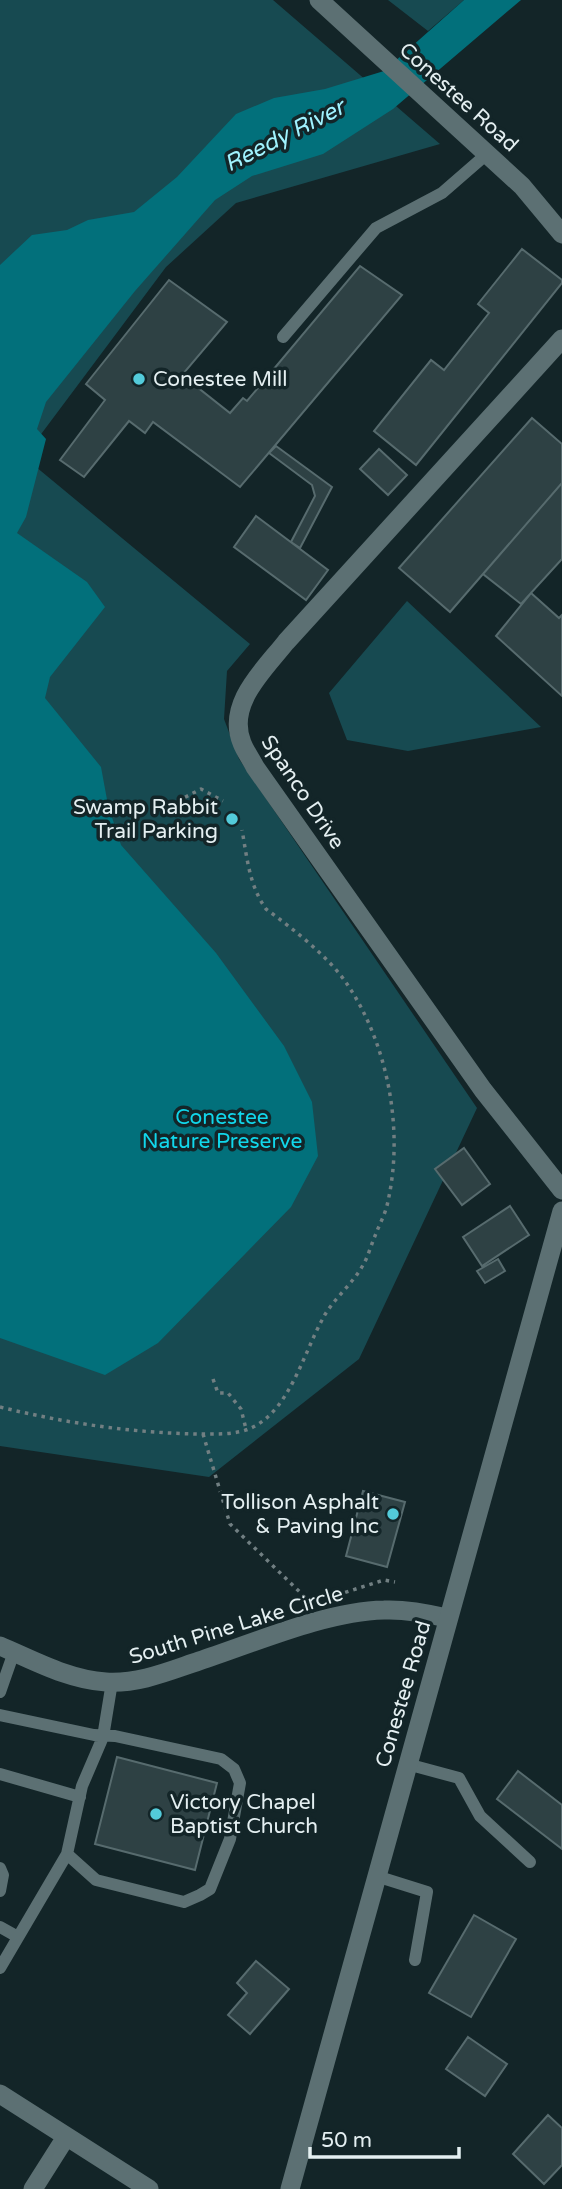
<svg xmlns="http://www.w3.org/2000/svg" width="562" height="2189" font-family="'Varela Round',sans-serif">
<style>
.green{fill:#174a51}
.water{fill:#02707b}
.building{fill:#2e4144;stroke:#576b6e;stroke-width:2}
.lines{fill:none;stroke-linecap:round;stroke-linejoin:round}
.path{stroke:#717f82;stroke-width:3.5;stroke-dasharray:3.5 5;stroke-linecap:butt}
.service{stroke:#5c7073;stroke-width:12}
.minor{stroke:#5c7073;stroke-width:19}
.secondary{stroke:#5c7073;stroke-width:19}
.poi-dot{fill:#53cbda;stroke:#132528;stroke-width:2.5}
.labels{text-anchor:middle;stroke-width:7;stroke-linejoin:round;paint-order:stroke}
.street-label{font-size:21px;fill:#e4eff1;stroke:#132528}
.poi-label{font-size:21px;fill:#e4eff1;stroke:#132528;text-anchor:start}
.park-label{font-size:21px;fill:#11d7eb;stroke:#132528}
.water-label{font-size:23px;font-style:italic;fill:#a0f2fe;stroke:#132528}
</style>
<rect width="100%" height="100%" fill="#132528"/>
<path class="green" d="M0 0H273L440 144 236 203 166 267 24 457 250 644 227 671 224 719 239 759 477 1108 359 1359 209 1477 0 1446Z
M388 0H464L428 31Z
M407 601 541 727 408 751 347 740 329 693Z"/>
<path class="water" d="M464 0H521L393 109 323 154 252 176 215 200 135 291 46 402 37 429 46 439 26 517 17 533 87 582 105 607 50 677 45 698 101 767 108 805 121 845 216 953 284 1046 312 1102 318 1156 291 1207 158 1343 105 1375 0 1338V265L32 235 67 230 88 220 134 212 177 177 236 114 274 98 325 89 384 71Z"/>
<path class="building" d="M522 249 562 280V283L416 465 374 431 431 360 444 370 489 313 478 304Z
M360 266 402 295 240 487 153 422 145 433 129 421 84 477 60 460 105 400 86 384 169 280 227 322 182 375 230 413 243 398 247 401Z
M532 418 562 444V483L450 612 399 568Z
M276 446 332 487 300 548 291 542 315 496 312 485 269 453Z
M379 449 407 475 388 495 360 469Z
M562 483V559L521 604 483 574Z
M256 516 328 570 306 600 234 547Z
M531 593 559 618 562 615V696L496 636Z
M464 1148 490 1184 462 1205 435 1169Z
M510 1206 529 1235 482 1266 463 1237Z
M498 1259 505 1271 485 1283 477 1271Z
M363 1491 405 1502 387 1567 346 1556Z
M117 1757 217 1783 195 1870 95 1844Z
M518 1771 562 1805V1849L497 1799Z
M474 1915 516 1939 471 2017 429 1993Z
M256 1961 289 1989 250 2034 228 2015 247 1993 237 1983Z
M468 2037 507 2064 485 2096 446 2069Z
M548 2115 562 2128V2165L544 2184 513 2154Z"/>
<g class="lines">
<path class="path" d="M173 813 170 805 201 789 223 801
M213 1379 218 1393H228L241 1409 246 1429
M0 1407C65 1423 132 1433 199 1434 215 1434 236 1435 251 1428 289 1411 303 1355 322 1320 332 1300 352 1285 363 1265 368 1257 371 1245 375 1236 379 1225 386 1213 388 1201 404 1130 388 1044 347 984 329 957 292 928 266 909 249 885 247 857 242 830
M203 1434 230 1524 308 1600H316
M337 1595 384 1580 395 1582"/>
<path class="service" d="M283 337 376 228 442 193 488 153
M0 1692 14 1652
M0 1715 94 1735 115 1736 221 1759 234 1769 240 1783 230 1839 210 1889 200 1895 184 1902 96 1880 67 1854
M407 1764 459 1778 480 1816 530 1862
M0 1774 80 1797
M0 1868 3 1875 0 1891
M376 1876 427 1892 415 1960
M0 1927 18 1937
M0 1968 67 1854 82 1786 103 1737 112 1682"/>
<path class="minor" d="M562 339 286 642C264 670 226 704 242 743 245 751 251 759 255 767L483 1090 562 1190
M0 1646C33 1660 69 1680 106 1682 139 1684 169 1671 199 1661 254 1643 327 1611 384 1610 406 1609 426 1613 447 1618
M0 2094 149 2189
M33 2189 66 2137"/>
<path class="secondary" d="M319 0 522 186 562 234
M290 2189 562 1211"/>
</g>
<g class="poi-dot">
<circle cx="139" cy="379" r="7"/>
<circle cx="232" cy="819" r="7"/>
<circle cx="393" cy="1514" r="7"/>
<circle cx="156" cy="1814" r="7"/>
</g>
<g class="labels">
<g class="street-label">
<text transform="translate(459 97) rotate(42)" y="7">Conestee Road</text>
<text transform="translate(303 792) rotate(56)" y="7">Spanco Drive</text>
<text transform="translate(236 1625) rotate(-17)" y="7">South Pine Lake Circle</text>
<text transform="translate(403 1694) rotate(-74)" y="7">Conestee Road</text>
</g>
<g class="poi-label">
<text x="153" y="386">Conestee Mill</text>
<text x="218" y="814" text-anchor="end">Swamp Rabbit<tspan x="218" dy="24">Trail Parking</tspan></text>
<text x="379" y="1509" text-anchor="end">Tollison Asphalt<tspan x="379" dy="24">&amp; Paving Inc</tspan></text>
<text x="170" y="1809">Victory Chapel<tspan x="170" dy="24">Baptist Church</tspan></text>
</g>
<g class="park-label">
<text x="222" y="1124">Conestee<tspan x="222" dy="24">Nature Preserve</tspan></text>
</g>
<g class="water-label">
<text transform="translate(284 135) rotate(-27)" y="8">Reedy River</text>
</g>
</g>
<path d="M310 2147v10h149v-10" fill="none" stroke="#e4eff1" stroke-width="3.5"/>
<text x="321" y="2147" font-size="21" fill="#e4eff1" stroke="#132528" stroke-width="5" paint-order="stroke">50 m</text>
</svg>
